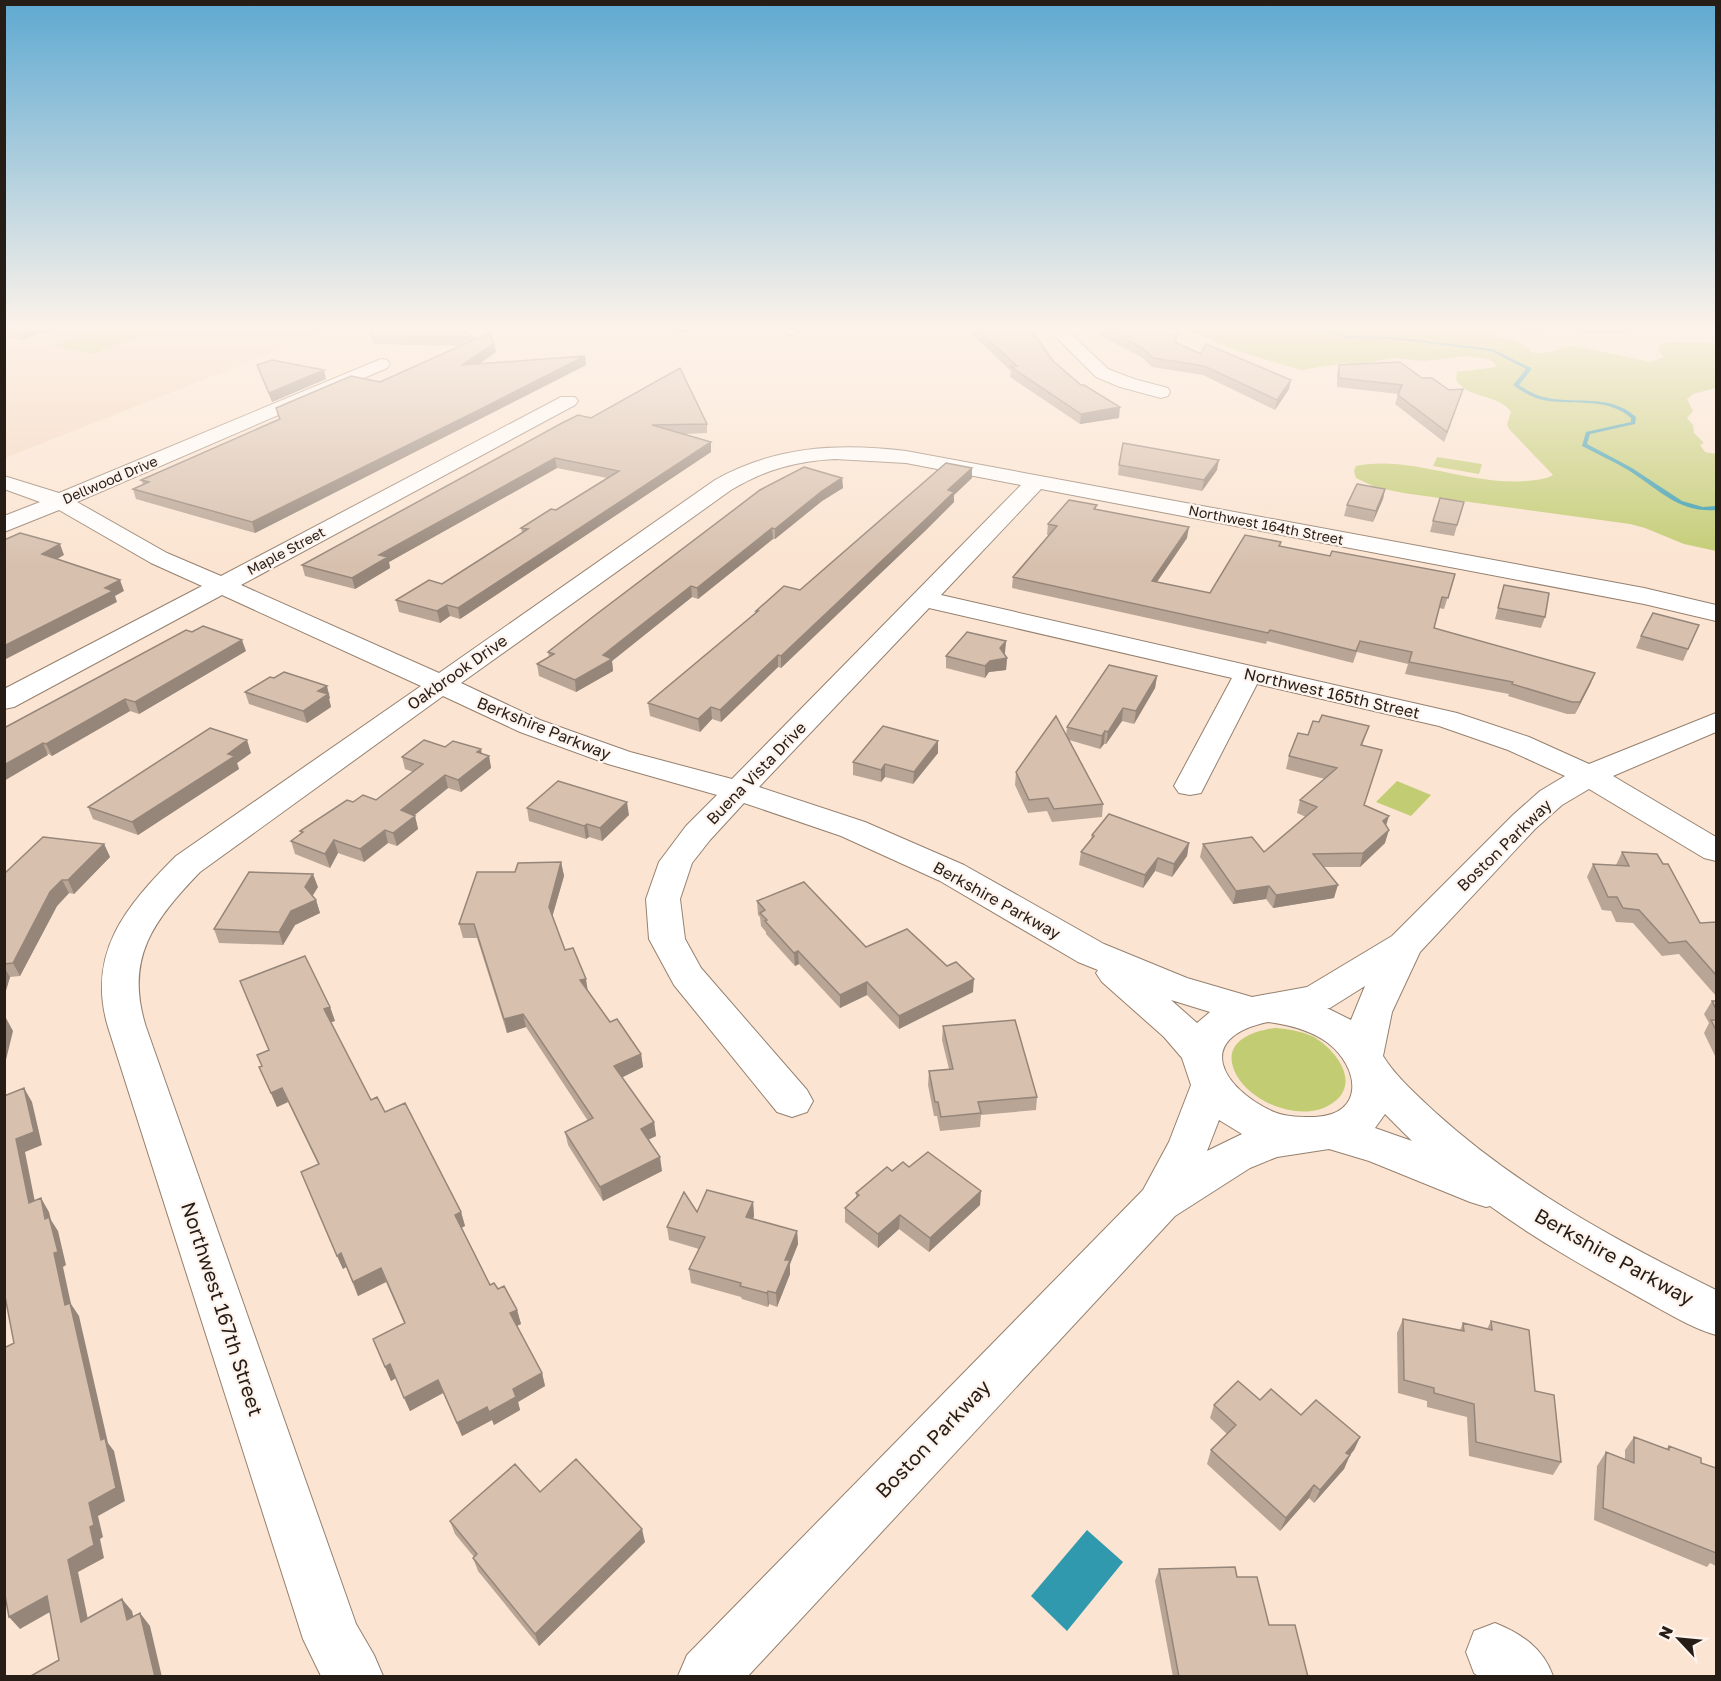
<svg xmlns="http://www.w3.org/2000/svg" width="1721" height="1681" font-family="'Golos Text',sans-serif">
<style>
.built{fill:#f4d6be}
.green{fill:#c2cc73}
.water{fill:#3099ae}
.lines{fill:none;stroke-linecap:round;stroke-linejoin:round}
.stream{fill:#3099ae;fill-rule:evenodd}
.minor-casing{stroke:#95806f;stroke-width:2}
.minor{fill:#fff;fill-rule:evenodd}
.wall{fill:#b9a596}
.shaded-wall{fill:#96867a}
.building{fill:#d7c0ae;stroke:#96867a;stroke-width:1.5}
.labels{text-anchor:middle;stroke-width:4.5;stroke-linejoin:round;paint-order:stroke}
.far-street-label{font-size:14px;fill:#251d16;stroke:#fef4ed}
.street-label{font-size:16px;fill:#251d16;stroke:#fef4ed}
.near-street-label{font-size:20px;fill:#251d16;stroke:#fef4ed}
</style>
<rect width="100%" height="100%" fill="#fbe4d1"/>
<path class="built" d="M5 329H332L5 458Z"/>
<path class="green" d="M101 329H162L92 354 52 346Z
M1184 329H1485C1493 340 1507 336 1519 342 1530 347 1527 355 1543 353 1554 352 1563 345 1575 346L1651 362 1664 357 1658 350 1659 345 1671 342 1716 343V388L1693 394 1687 399 1693 411 1687 418 1693 425 1694 433 1704 443 1700 445 1705 452 1716 454V551L1684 544 1645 528 1630 524 1403 493 1375 487 1356 478 1354 471 1356 466C1412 455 1469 486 1526 481 1535 480 1544 480 1553 475L1510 430 1507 425 1511 412C1498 393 1469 400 1456 380L1457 372 1496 367 1495 363 1488 359 1466 356 1425 361 1392 358 1357 365 1345 363 1301 370 1237 351Z
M1437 457 1482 464 1479 474 1433 466Z
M1397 781 1431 795 1411 816 1376 802Z
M1276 1028C1288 1029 1300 1031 1312 1036 1333 1047 1362 1081 1334 1102 1306 1124 1254 1105 1237 1076 1219 1044 1249 1031 1276 1028Z"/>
<path class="water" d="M1087 1530 1123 1562 1067 1631 1031 1596Z"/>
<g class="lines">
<path class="stream" d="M1321 329H1329L1346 336 1392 337 1492 349 1531 368V370L1519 385C1526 389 1532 394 1540 396 1572 406 1609 392 1636 417L1635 424 1590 434 1587 444 1632 468 1682 501 1703 507 1716 506V510C1678 513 1659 489 1628 470 1613 461 1597 454 1582 446L1586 432 1631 422V418C1606 395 1569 407 1539 399 1530 396 1521 391 1513 385L1526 369 1491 351 1392 339 1346 338Z"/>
<g class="minor-casing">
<path id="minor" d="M783 329H800V330L792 335 786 334Z
M1048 329H1066L1108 369 1134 379 1168 388 1170 392 1168 396 1161 398 1120 387 1096 377Z
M381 359 387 360 390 364 387 368 77 502 167 553 221 576 561 397H575L578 401 575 405 241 585 439 673 715 480C775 446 839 443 906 451L1644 588 1716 605V621L1644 604 1041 489 941 595 1457 713 1529 737 1589 764 1716 713V732L1613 776 1716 837V861L1704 858 1589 789 1562 805 1535 829 1420 952 1392 1012 1383 1056C1396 1077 1418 1096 1436 1113 1519 1188 1617 1241 1716 1290V1335C1691 1328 1666 1312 1642 1299 1590 1270 1538 1241 1490 1206L1486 1207 1470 1202 1369 1161 1329 1149 1277 1157 1250 1168 1175 1216 748 1676H678L687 1655 1143 1190 1169 1142 1191 1085 1182 1058 1164 1037 1102 982 1096 973 1098 970 1078 962 940 881 841 836 744 803 710 840 692 863 680 899 685 939 701 968 807 1090 813 1101 807 1112 792 1117 777 1112 674 985 649 939 646 899 659 862 686 826 717 795 608 764 520 732 443 696 200 872C154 920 124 958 146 1027L356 1624 374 1655 383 1676H321L303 1639 108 1027C86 953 126 906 176 856L421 686 222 595 14 707 4 709V689L202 586 151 563 59 510 4 532V516L40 502 4 489V476L59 493ZM835 459 906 463 1021 485 732 779 630 752 540 720 461 683 731 490C764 470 796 461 835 459ZM929 608 1232 678 1174 786 1179 793 1190 795 1201 793 1257 684 1439 726 1508 750 1565 776 1540 791 1513 815 1392 936 1307 987 1252 997 1187 978 1104 944 964 865 865 822 759 787ZM1365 986 1351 1020 1327 1008H1330ZM1171 1000 1210 1012 1197 1023ZM1268 1022C1290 1025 1310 1030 1328 1043 1360 1068 1365 1115 1315 1117 1302 1117 1286 1117 1274 1112 1222 1089 1192 1038 1268 1022ZM1385 1114 1412 1141 1375 1128ZM1219 1120 1242 1134 1207 1151Z
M1495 1623C1522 1634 1543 1648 1553 1676H1478L1474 1673 1466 1652 1474 1631Z"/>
</g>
<use href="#minor" class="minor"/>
</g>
<path class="wall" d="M4 329H53L21 340 4 336Z
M670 329H694L681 333Z
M966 329H1026L1053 361 1119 418 1080 424 1010 377 1011 371Z
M1094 329H1157L1162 333 1178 335 1177 343 1289 389 1275 410 1203 375 1152 367 1143 358 1099 335Z
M1505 329H1542L1541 333Z
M1575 329H1631L1629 333 1582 334Z
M371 336 474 337 475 339 494 343 496 352 479 364 586 365 478 420 255 533 136 499 133 489 143 484 141 480 279 420 276 408 380 382 460 346 373 344Z
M257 365 326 379 272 402 260 374Z
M1339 365 1422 378 1449 390 1463 389 1444 442 1395 404 1398 394 1337 387V374Z
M591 418 707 424V433L684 434 711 452 460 619 450 616 440 623 399 612 396 600 442 584 522 533 521 528 556 510 607 478 557 468 389 562 390 568 355 589 305 576 302 565Z
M1119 465 1217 470 1202 491 1118 475Z
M972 468V478L954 495V502L925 531 781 668 778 667 721 722 712 719 700 732 650 716 648 703 756 613V611L800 590Z
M842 478 843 488 822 501 775 539H773L698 599 692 597 612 661 613 671 576 692 539 676 537 664 549 657 548 652Z
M1385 489 1383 499 1373 522 1344 516 1347 505Z
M1464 502 1454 536 1430 532 1433 521Z
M1097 509 1187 538 1157 582 1210 593 1281 542 1280 546 1330 556 1455 574 1444 609 1439 608 1434 628 1595 673 1590 685 1575 714H1567L1508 696 1509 694 1405 674 1408 664 1357 652 1353 663 1267 641 1266 644 1012 588 1013 577 1049 535H1047L1048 524Z
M1504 585 1545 617 1541 628 1495 619Z
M1699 625 1683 661 1636 648 1641 636Z
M1006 641 1004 654 1007 658 1006 670 989 672 985 678 946 668V656Z
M246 651 139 714 130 711 52 756 4 728Z
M1157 676 1155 688 1134 724 1122 721 1106 744H1104L1100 749 1069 740 1103 804 1102 817 1052 822 1047 811 1028 813 1015 785 1016 772 1066 735 1067 727Z
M245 692 330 698 329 699 331 707 307 723 249 704Z
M1319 722 1369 726 1362 746 1365 806 1386 825 1385 843 1360 867H1323L1334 898 1273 908 1266 899 1233 904 1200 857 1203 844 1264 852 1306 817 1297 813 1300 800 1325 779 1286 769 1289 756Z
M938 741V753L913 784 885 777 881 782 853 775V762Z
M445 747 489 756 491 768 461 792 448 788 413 816H415L418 829 397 846 388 843 364 862 338 853 330 868 295 854 291 841 301 834 300 831 353 802 376 800 413 772 405 769 402 757Z
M251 753 237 763 239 769 138 835 93 819 88 807Z
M527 808 629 815 602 841 589 837 586 839 529 821Z
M1092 835 1189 843 1187 856 1172 877 1155 871 1143 888 1079 865 1081 852 1091 839Z
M104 844 110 857 74 894 69 893 57 906 20 976 10 977 4 997V874Z
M1622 852 1700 923 1716 922V996L1679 954 1662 956 1633 923 1616 922 1611 911 1602 910 1587 877 1593 864 1616 865Z
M561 862 564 876 552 917 565 950 588 992 610 1022 641 1054 643 1067 622 1077 654 1122 656 1136 648 1140 662 1171 603 1201 568 1145 565 1132 588 1121 526 1027 507 1033 477 938H463L459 924 515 872Z
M318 887 312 896 316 900 320 913 295 925 283 945 219 943 214 929Z
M757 901 866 947 973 992 899 1029 867 995 840 1008 799 964 795 966 766 934V932L761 926 760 917 758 915Z
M1712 1001H1716V1058L1704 1033 1709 1023 1704 1014Z
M330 1007 335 1021 330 1022 371 1100 385 1112 461 1212 465 1226 461 1228 490 1285 498 1289 517 1310 521 1324 517 1326 542 1373 545 1386 518 1402 520 1410 494 1425 492 1420 462 1436 443 1393 410 1411 396 1378 391 1381 373 1339 404 1323 386 1282 358 1296 346 1267 343 1269 301 1172 318 1164 288 1102 277 1107 259 1067 262 1066Z
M943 1026 1037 1097 1036 1110 981 1115 980 1127 940 1131 937 1116H934L928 1085 929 1071 949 1069 942 1040Z
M909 1167 980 1205 929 1252 899 1229 878 1248 845 1222V1208L856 1198V1193L892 1171Z
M753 1202 754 1216 753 1219 797 1231 798 1244 790 1264V1274L777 1307 769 1304 768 1307 742 1299 741 1297 691 1283 689 1269 699 1249 669 1240 667 1227 697 1212Z
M1403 1319 1460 1330 1463 1323 1487 1329 1491 1321 1535 1391 1561 1462 1553 1475 1469 1456 1467 1417 1427 1407V1401L1398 1393 1397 1333Z
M1260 1400 1360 1437 1354 1450 1350 1455 1344 1469 1314 1503 1309 1498 1280 1531 1207 1464 1211 1450 1227 1434 1210 1418 1214 1405Z
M1634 1437 1666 1449 1669 1446 1701 1463 1716 1468V1566L1710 1563 1707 1567 1594 1520 1597 1466 1606 1452 1625 1460V1450Z
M450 1521 645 1542 539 1646 478 1571 473 1558 474 1557 455 1534Z
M1159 1569 1237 1577 1269 1625 1308 1677H1173L1155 1581Z"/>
<path class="shaded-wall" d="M17 329H53L21 340Z
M680 329H694L681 333Z
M494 343 496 352 464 375 462 365Z
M585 356 586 365 478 420 255 533 252 522Z
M324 370 326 379 272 402 269 393Z
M1291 380 1289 389 1275 410 1277 400Z
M1463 389 1460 398 1444 442 1447 432Z
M1120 407 1119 418 1080 424 1081 414Z
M711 442V452L460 619 458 608Z
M555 458 557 468 389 562 390 568 355 589 352 578 379 555Z
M1219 460 1217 470 1202 491 1204 480Z
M972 468V478L954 495V502L925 531 781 668V656L948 490Z
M842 478 843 488 822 501 775 539V529L822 491Z
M1385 489 1383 499 1373 522 1376 511Z
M1189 527 1187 538 1150 592 1152 581Z
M772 528 773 539 698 599 697 588Z
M60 544 64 555 47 565 42 554Z
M120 580 124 591 115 596 117 602 4 660V646Z
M691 586 692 597 612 661 613 671 576 692 575 680 603 655Z
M447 605 450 616 440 623 437 611Z
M242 640 246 651 139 714 135 702Z
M1006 641 1005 653 1000 659 1007 658 1006 670 989 672 985 678V666Z
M778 655V667L721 722 720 710Z
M1595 673 1590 685 1575 714 1580 702Z
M1157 676 1155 688 1134 724 1136 711Z
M327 686 330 698 329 699 331 707 307 723 303 711 318 691Z
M125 699 130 711 52 756 46 744Z
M711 707 712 719 700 732 698 719Z
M1123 708 1122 721 1106 744 1108 732Z
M1105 731 1104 744 1100 749 1102 736Z
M247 740 251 753 237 763 239 769 138 835 132 822Z
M938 741V753L913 784 914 772Z
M43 743 48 755 4 781V765Z
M481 749 483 760 489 756 491 768 461 792 458 780 477 752Z
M885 764V777L881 782V770Z
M445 775 448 788 405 823 401 810Z
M627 802 629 815 602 841 600 828Z
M415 816 418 829 397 846 393 833Z
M1389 816 1385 829 1383 821Z
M587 824 589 837 586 839 584 826Z
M385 830 388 843 364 862 360 849Z
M1389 830 1385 843 1360 867 1363 853Z
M334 840 338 853 330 868 325 854Z
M1189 843 1187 856 1172 877 1174 864Z
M104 844 110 857 74 894 68 880Z
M1158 858 1155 871 1143 888 1145 875Z
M561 862 564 876 551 921 549 907Z
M313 874 318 887 310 900 305 887Z
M62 880 69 893 57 906 20 976 13 963 50 892Z
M1338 885 1334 898 1273 908 1276 895Z
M1269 886 1266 899 1233 904 1236 891Z
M316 900 320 913 295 925 283 945 279 932 291 911Z
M798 951 799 964 795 966 794 953Z
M4 967 10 977 4 997Z
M586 979 588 992 580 980Z
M974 979 973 992 899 1029V1016Z
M867 982V995L840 1008V995Z
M330 1007 335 1021 329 1023 324 1009Z
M523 1014 526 1027 507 1033 504 1019Z
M6 1018 13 1031 5 1064 4 1022Z
M641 1054 643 1067 617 1080 614 1066Z
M24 1088 32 1102 42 1145 25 1152 38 1217 29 1203 16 1139Z
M282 1088 288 1102 277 1107 271 1093Z
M654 1122 656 1136 643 1142 641 1129Z
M660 1157 662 1171 603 1201 600 1187Z
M981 1191 980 1205 929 1252 930 1238Z
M41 1198 49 1212 51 1220 58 1231 66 1265 63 1267 71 1304 79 1316 108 1443 114 1451 125 1501 98 1516 103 1537 100 1539 104 1558 78 1572 91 1634 81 1622 68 1560 90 1527 89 1503 101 1440 65 1305Z
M753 1202 754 1216 748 1231 746 1217Z
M461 1212 465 1226 459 1229 455 1215Z
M900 1215 899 1229 878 1248V1234Z
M797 1231 798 1244 790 1264V1274L777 1307 776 1293 785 1260Z
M341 1253 346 1267 343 1269 337 1256Z
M381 1268 386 1282 358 1296 353 1282Z
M768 1291 769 1304 768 1307 767 1293Z
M517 1310 521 1324 514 1327 510 1313Z
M390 1364 396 1378 391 1381 385 1367Z
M542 1373 545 1386 518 1402 520 1410 494 1425 489 1412 513 1389Z
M438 1380 443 1393 410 1411 404 1398Z
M487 1407 492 1420 462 1436 457 1423Z
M1360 1437 1354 1450 1341 1466 1346 1453Z
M1350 1455 1344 1469 1314 1503 1320 1490Z
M1314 1485 1309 1498 1280 1531 1286 1518Z
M642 1529 645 1542 539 1646 535 1634Z
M47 1596 57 1608 20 1629 9 1617Z
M122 1599 132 1611 137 1632 127 1620Z
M140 1613 150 1626 162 1677H155Z"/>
<path class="building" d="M371 329H460L474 337 371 336Z
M977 329H1026L1037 338 1053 361 1081 385H1084L1120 407 1081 414 1011 367 1017 366Z
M1107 329H1157L1162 333 1178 335 1174 342 1201 354 1206 344 1291 380 1277 400 1204 366 1153 358 1144 349Z
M489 333 494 343 462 365 585 356 477 411 252 522 133 489 149 482 141 480 280 419 276 408 351 376 380 382Z
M272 360 324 370 269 393 257 365Z
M1400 362 1422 378H1432L1449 390 1463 389 1447 432 1398 395 1402 385 1339 378V365Z
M680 368 707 424 652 425 711 442 458 608 447 605 437 611 396 600 429 580 442 584 528 529 521 528 551 509 556 510 619 471 555 458 379 555 388 557 352 578 302 565 562 423 578 415 591 418Z
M1123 443 1219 460 1204 480 1119 465Z
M946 463 972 468 948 490 954 492 925 520 781 656 778 655 720 710 711 707 698 719 648 703 758 611H756L784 586 800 590Z
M804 467 842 478 822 491 775 529 772 528 697 588 691 586 603 655 612 659 575 680 537 664 554 654 548 652 594 616 760 490Z
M1357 484 1385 489 1376 511 1347 505Z
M1440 498 1464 502 1457 525 1433 521Z
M1069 500 1097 505 1094 509 1189 527 1152 581 1210 593 1245 535 1281 542 1279 546 1330 556 1332 551 1455 574 1448 598 1442 597 1434 628 1595 673 1580 702H1572L1512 684 1513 682 1409 662 1412 652 1360 641 1356 651 1270 630 1268 633 1013 577 1057 526 1048 524Z
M20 533 60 544 42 554 120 580 105 588 113 591 4 646V540Z
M1504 585 1549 593 1545 617 1498 608Z
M1653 613 1699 625 1688 649 1641 636Z
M203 626 242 640 135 702 125 699 46 744 43 743 4 765V728L186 630 192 632Z
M967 632 1006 641 1000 648 1007 658 990 661 985 666 946 656Z
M1109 665 1157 676 1136 711 1123 708 1108 732 1105 731 1102 736 1067 727Z
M284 672 327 686 318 691 328 694 303 711 245 692 270 677 274 678Z
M1322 715 1369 726 1361 745 1382 750 1364 805 1389 816 1383 821 1389 830 1363 853 1313 854 1338 885 1276 895 1269 886 1236 891 1203 844 1252 837 1264 852 1317 807 1300 800 1337 768 1289 756 1298 733 1308 735 1313 721 1319 722Z
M1056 716 1103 804 1054 809 1048 798 1029 800 1016 772Z
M883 726 938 741 914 772 885 764 881 770 853 762Z
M210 728 247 740 228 754 235 756 132 822 88 807Z
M424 740 445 747 453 741 481 749 477 752 489 756 458 780 445 775 401 810 415 816 393 833 385 830 360 849 334 840 325 854 291 841 303 832 300 831 347 800 353 802 363 795 376 800 423 764 402 757Z
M558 781 627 802 600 828 587 824 584 826 527 808Z
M1109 814 1189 843 1174 864 1158 858 1145 875 1081 852 1094 836 1092 835Z
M43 837 104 844 68 880H62L50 892 13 963 4 964V874Z
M1622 852 1657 854 1663 864H1668L1700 923 1716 922V975L1686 941 1669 943 1639 910 1623 908 1617 897H1608L1593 864 1629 866Z
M561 862 549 907 565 950 573 948 586 979 580 980 610 1022 617 1019 641 1054 614 1066 654 1122 641 1129 660 1157 600 1187 565 1132 593 1118 523 1014 504 1019 474 924H459L477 872H515L518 863Z
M249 872 313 874 305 887 316 900 291 911 279 932 214 929Z
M804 882 866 947 907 929 947 966 956 962 974 979 899 1016 867 982 840 995 798 951 794 953 765 921 767 920 760 913 765 910 757 901Z
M305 956 330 1007 324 1009 371 1100 377 1097 385 1112 405 1103 461 1212 455 1215 490 1285 494 1283 498 1289 504 1286 517 1310 510 1313 542 1373 513 1389 516 1397 489 1412 487 1407 457 1423 438 1380 404 1398 390 1364 385 1367 373 1339 405 1323 381 1268 353 1282 341 1253 337 1256 301 1172 319 1164 282 1088 271 1093 259 1067 262 1066 257 1055 269 1050 240 981Z
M1712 1001H1716V1009Z
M1015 1020 1037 1097 978 1102 981 1113 941 1117 938 1102H935L929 1071 953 1069 943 1026Z
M1711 1020H1716V1030Z
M24 1088 34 1132 16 1139 29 1203 41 1198 45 1219 49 1217 58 1252 54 1253 65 1305 70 1303 101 1440 105 1438 116 1488 89 1503 94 1525 90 1527 94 1545 68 1560 81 1622 122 1599 127 1620 140 1613 155 1677H29L59 1660 47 1596 9 1617 4 1590V1348L14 1343 4 1291V1096Z
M928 1152 981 1191 930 1238 900 1215 878 1234 845 1208 859 1195 856 1193 887 1167 892 1171 903 1162 909 1167Z
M707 1190 753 1202 746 1217 797 1231 785 1260H790L776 1293 768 1291 767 1293 740 1286 741 1283 689 1269 705 1237 667 1227 684 1192 697 1212Z
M1403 1319 1464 1331 1463 1323 1492 1330 1491 1321 1529 1330 1535 1391 1554 1395 1561 1462 1476 1442 1474 1404 1434 1393V1388L1404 1380Z
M1238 1381 1260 1400 1271 1389 1301 1415 1316 1400 1360 1437 1346 1453 1350 1455 1320 1490 1314 1485 1286 1518 1211 1450 1236 1425 1214 1405Z
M1634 1437 1669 1450V1446L1701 1458V1463L1716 1468V1553L1603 1508 1606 1452 1634 1463Z
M576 1459 642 1529 535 1634 473 1558 477 1554 450 1521 515 1464 540 1492Z
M1235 1567 1237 1577H1257L1269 1625H1295L1308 1677H1179L1159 1569Z"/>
<linearGradient id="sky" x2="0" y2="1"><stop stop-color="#5ea9d1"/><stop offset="0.58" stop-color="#fdf3ea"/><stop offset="1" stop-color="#fdf3ea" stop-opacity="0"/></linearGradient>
<rect width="1721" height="565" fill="url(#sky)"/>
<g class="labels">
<g class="far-street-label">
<text transform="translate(110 480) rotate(-23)" y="5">Dellwood Drive</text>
<text transform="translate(1266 525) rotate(11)" y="5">Northwest 164th Street</text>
<text transform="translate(286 551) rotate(-28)" y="5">Maple Street</text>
</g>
<g class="street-label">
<text transform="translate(457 672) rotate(-35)" y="6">Oakbrook Drive</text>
<text transform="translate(1332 693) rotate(13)" y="6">Northwest 165th Street</text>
<text transform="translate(544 728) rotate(22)" y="6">Berkshire Parkway</text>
<text transform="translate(756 773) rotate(-46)" y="6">Buena Vista Drive</text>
<text transform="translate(1504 845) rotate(-44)" y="6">Boston Parkway</text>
<text transform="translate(997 900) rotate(29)" y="6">Berkshire Parkway</text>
</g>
<g class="near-street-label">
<text transform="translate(1614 1257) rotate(29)" y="7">Berkshire Parkway</text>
<text transform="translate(222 1309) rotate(72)" y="7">Northwest 167th Street</text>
<text transform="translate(933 1439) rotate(-46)" y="7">Boston Parkway</text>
</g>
</g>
<rect width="1721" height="1681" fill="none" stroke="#251d16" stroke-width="12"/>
<g transform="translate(1679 1639) rotate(296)" stroke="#fef4ed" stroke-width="4.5" paint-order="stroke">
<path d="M0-4.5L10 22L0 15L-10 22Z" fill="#251d16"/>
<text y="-9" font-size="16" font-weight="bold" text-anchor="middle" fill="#251d16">N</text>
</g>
</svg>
